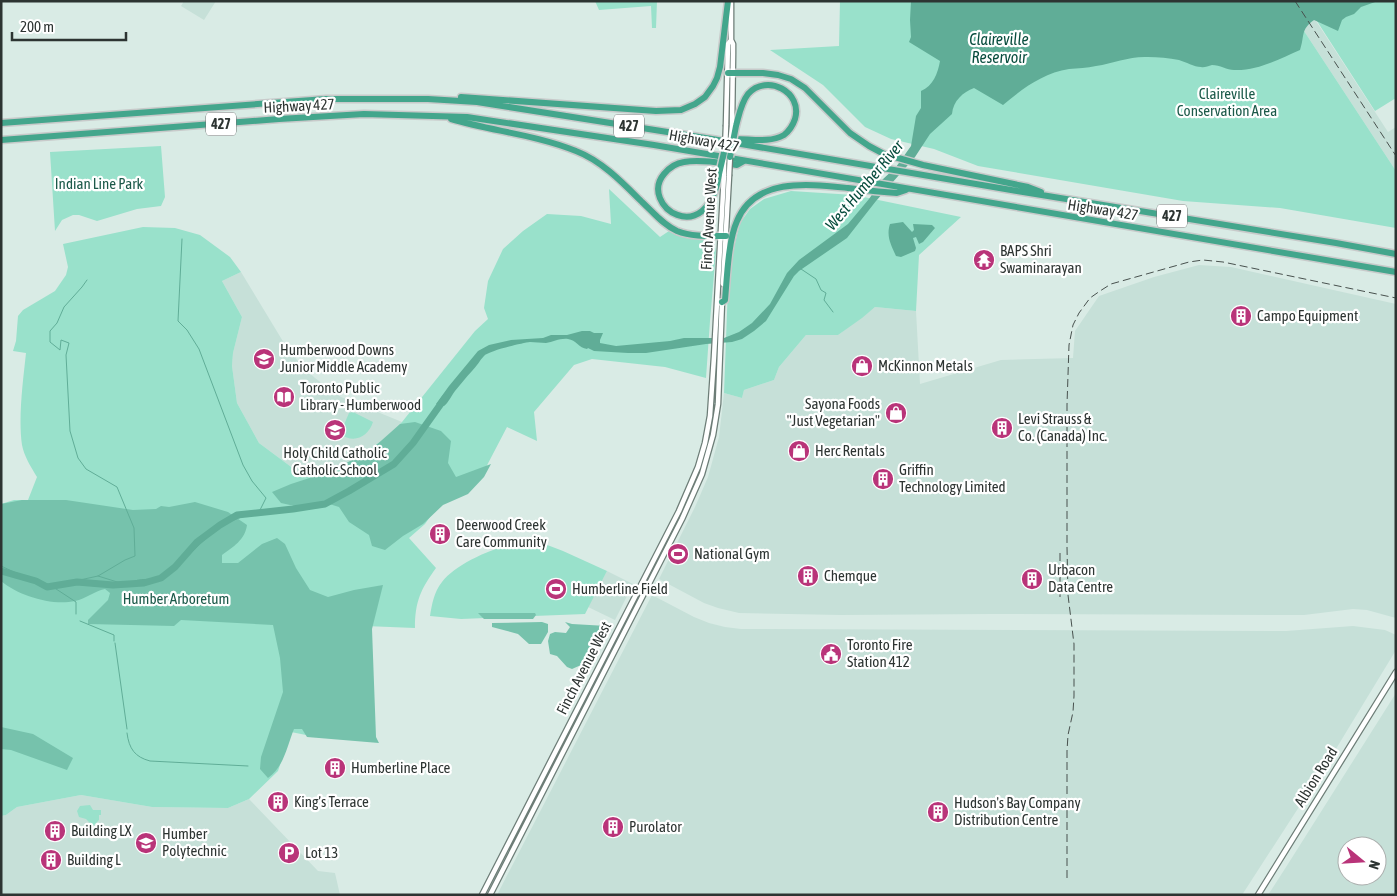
<svg xmlns="http://www.w3.org/2000/svg" width="1397" height="896" font-family="'Asap Condensed',sans-serif">
<style>
.built{fill:#c6e0d8;fill-rule:evenodd}
.green{fill:#99e1cb}
.forest{fill:#76c2ac}
.water{fill:#60ad97}
.lines{fill:none;stroke-linecap:round;stroke-linejoin:round}
.stream{stroke:#60ad97;stroke-width:1}
.river{stroke:#60ad97;stroke-width:7}
.secondary-casing{stroke:#6d7d77;stroke-width:7}
.highway-casing{stroke:#c8caca;stroke-width:9}
.secondary{stroke:#fff;stroke-width:4.5}
.highway{stroke:#43a68c;stroke-width:6}
.rail{stroke:#48514e;stroke-width:1;stroke-dasharray:8 4;stroke-linecap:butt}
.secondary-bridge-casing{stroke:#6d7d77;stroke-width:7;stroke-linecap:butt}
.highway-bridge-casing{stroke:#c8caca;stroke-width:9;stroke-linecap:butt}
.secondary-bridge{stroke:#fff;stroke-width:4.5}
.highway-bridge{stroke:#43a68c;stroke-width:6}
.labels{text-anchor:middle;stroke-width:4.5;stroke-linejoin:round;paint-order:stroke}
.shield{fill:#fff;stroke:#6c7170;stroke-width:1}
.shield-label{font-size:14px;font-weight:bold;fill:#2d3432}
.park-label{font-size:15px;fill:#1b5949;stroke:#fff}
.street-label{font-size:15px;fill:#2d3432;stroke:#fff}
.poi-label{font-size:15px;fill:#2d3432;stroke:#fff;text-anchor:start}
.water-label{font-size:16px;font-style:italic;fill:#074c3d;stroke:#fff}
</style>
<rect width="100%" height="100%" fill="#d9ebe5"/>
<path class="built" d="M184 1H216L204 20 181 6Z
M1314 19 1316 21 1388 132 1396 127V171L1304 31 1307 24Z
M1199 265 1231 267 1396 304V618L1367 610 1353 609 1304 615 990 614 841 615 739 613 718 608 704 603 659 579 695 507 708 477 719 437 724 393 742 398 744 390 774 380 779 367 806 335H838L875 307 916 311 920 384 1001 360 1073 358 1075 331 1099 296 1154 277Z
M241 272 287 348 304 368 315 378 341 397 402 422 386 438 345 465 332 472 302 475 259 443 237 403 232 366 233 353 242 317 222 281Z
M607 571 633 584 615 620 588 607Z
M652 595 694 617 709 623 725 627 741 629 1286 631 1353 626 1385 630 1396 635V650L1328 762 1242 895H497Z
M1396 693V895H1268L1288 864ZM1347 846H1377V876H1347Z
M81 795 152 807 228 808 249 799 318 871 335 873 340 895H1V816L6 815 17 807Z"/>
<path class="green" d="M595 1H657L656 28H652L651 6 599 10Z
M840 1H1288L1304 31 1396 171V228L1280 208 1183 201 978 166 934 149 891 139 865 127 823 85 770 50 839 46Z
M1304 1H1396V98L1375 111Z
M161 146 165 197 161 206 137 209 97 221 79 215H73L62 220 55 231 50 152Z
M609 189 660 237 669 231 687 238 709 239 714 243 716 251 710 321 706 378 665 367 592 359 574 365 534 412 537 441 507 427 483 473 437 507 425 524 409 538 436 568C421 589 415 601 415 628L365 626 355 677 306 735 291 732 278 771 249 799 228 808 152 807 81 795 17 807 6 815 1 816V504L14 500H28L37 477C31 467 24 456 22 445 18 418 23 381 26 353L13 351 16 341 18 316 23 310 55 291 66 275 68 267 63 244 143 227 175 228 200 235 230 257 241 272 222 281 242 317 233 353 232 366 237 403 259 443 302 475 332 472 345 465 386 438 402 422 475 331 488 319 484 308 488 281 503 249 523 231 547 214 581 216 611 224Z
M791 191 854 195 961 217 919 255 916 311 875 307 862 318 838 335H806L779 367 774 380 744 390 742 398 724 393 728 286 732 255 740 223 750 209 764 199Z
M353 412 373 422C368 437 354 444 340 434L349 413Z
M522 542 542 543 563 551 607 571 585 614 461 619 430 616C432 604 434 592 442 582 456 563 499 545 522 542Z
M90 805 93 810H101V815H99V820L93 826 86 819 79 817 77 811 80 806Z"/>
<path class="forest" d="M415 422 441 431 451 441 448 463 456 477 491 464 484 477 468 494 443 505 423 524 403 536 385 550 372 546 369 535 349 522 339 507 323 502 299 507 281 503 272 492 291 484 334 470 373 448 400 424Z
M22 500H66L133 510 156 509 161 506 169 507 195 502 228 512 247 525C245 540 233 547 222 555V563H238L262 544 277 538 285 544 296 568 310 590 328 597 354 590 383 585 372 629 376 737 379 743 307 737 302 729H294C287 746 284 767 268 778L260 769 261 757 283 692 280 658 273 625 181 620 174 626 88 624V620L108 600 110 593 105 589C94 591 86 599 75 601 52 606 19 596 1 581V504Z
M478 613H535L536 615 533 619H484Z
M542 622 548 624V632L541 644H529L518 634 492 627V623Z
M565 622 572 624 607 626C604 637 601 647 591 654V662L588 669H584L581 665 572 669 567 667 557 656 550 654 548 641 550 634 555 632 566 633 570 627Z
M1 727 33 734 73 758 67 770 11 750 1 749Z"/>
<path class="water" d="M911 1H1378L1361 7 1354 14 1346 17 1342 20 1338 31 1314 20C1300 30 1305 36 1300 50 1279 59 1258 71 1234 70 1227 70 1220 65 1212 65 1208 66 1204 68 1201 67 1194 67 1186 62 1179 60 1169 58 1158 57 1148 57 1130 56 1114 63 1096 66 1087 68 1078 68 1069 69 1043 73 1022 89 1003 105L974 88C963 92 953 101 952 114L930 134 915 157 876 201 847 238 799 271 794 276 766 321 754 331 742 339 732 342 706 344 646 353H628L594 351 588 348 587 349C579 348 576 340 568 339 560 338 553 342 546 343 541 343 535 342 530 342 522 343 488 351 484 356 480 360 477 366 472 371 466 377 461 384 455 391 451 396 449 402 444 406L436 404 449 386 478 351 489 345 511 340 543 338 551 335H567L582 331H590L594 333H603L600 340V343L616 346 670 341 684 338H724L739 332 752 323 770 304 787 273 799 260 848 224 869 199 882 180 896 167 911 146 916 116 921 108V91C933 86 938 73 940 61L909 42 911 37 910 20Z
M903 222 912 232 914 230 913 224 932 225 935 228 923 242 919 244 916 237 913 238 916 248 915 251 901 257 896 256C891 245 886 236 890 224Z"/>
<g class="lines">
<path class="stream" d="M801 269 816 279 821 290 826 293 824 300 833 312
M1 566 14 572 50 585 76 602V614
M98 576 127 585C142 575 151 583 163 576 172 572 180 563 187 557 209 535 226 517 258 514L266 498 252 481 243 465 199 349 187 330 178 321 182 239
M50 585H57L98 576 125 560 135 556 134 528 117 487 86 469 78 458 70 431 66 355 69 343 61 340 60 350 50 342V331L57 323 64 307 82 287 87 280
M80 621 114 635V641
M115 643 127 729
M127 733C129 749 135 757 150 761L248 766"/>
<path class="river" d="M1 571 36 581 47 587 77 582 113 585 144 583 161 578 175 567 197 542 220 525 237 515 293 509 325 504 349 491 394 464 413 443 445 398"/>
<g class="secondary-casing">
<path id="secondary" d="M731 40 733 44V54L732 126
M726 125 728 44 731 40V1
M723 284 729 176
M482 895 679 511 698 467 705 443 710 416 714 357 724 175
M490 895 682 519 702 474 713 435 718 404 722 301
M1258 895 1396 672"/>
</g>
<g class="highway-casing">
<path id="highway" d="M728 73H763L778 75 791 79 805 88 850 133 869 146 884 154 923 165 1028 187 1041 192
M461 97 656 111 681 110 695 104 705 97 713 86 717 78 720 67 728 1
M451 119C492 131 537 135 576 151 602 161 623 183 642 202 653 212 663 225 677 231 692 237 710 236 726 236
M1 123 326 99H428L477 102 712 139 1017 191 1336 243 1396 254
M730 139C748 138 768 144 784 135 789 131 793 125 795 119 803 92 767 73 748 94 741 103 739 115 736 126
M1 140 279 119 364 114 467 117 654 145 1396 272
M719 174C707 252 638 205 664 174 669 168 676 163 684 162 701 159 720 163 737 165L744 161
M722 302 725 300C727 279 728 241 737 221 755 177 809 184 848 188 864 190 881 192 897 193L906 190"/>
</g>
<use href="#secondary" class="secondary"/>
<use href="#highway" class="highway"/>
<path class="rail" d="M1295 1 1396 156
M1060 597V552
M1067 878V751L1068 735 1073 712 1074 696V644L1068 595 1067 547V405L1069 345 1073 325 1079 313 1090 298 1100 291 1111 284 1189 262 1203 260 1223 262 1396 298"/>
<g class="secondary-bridge-casing">
<path id="secondary-bridge" d="M731 137 732 126
M725 151 726 125
M724 175V161
M729 176 730 155"/>
</g>
<g class="highway-bridge-casing">
<path id="highway-bridge" d="M730 157 736 126
M719 174 725 148"/>
</g>
<use href="#secondary-bridge" class="secondary-bridge"/>
<use href="#highway-bridge" class="highway-bridge"/>
</g>
<defs>
<g id="temple-disc" transform="scale(1.125)"><circle r="9.5" fill="#b93479" stroke="#fff"/><path d="M0-6L5-2H3V0L6.5 2.5H4V6H1.5V3h-3V6H-4V2.5H-6.5L-3 0V-2H-5Z" fill="#fff"/></g>
<g id="building-disc" transform="scale(1.125)"><circle r="9.5" fill="#b93479" stroke="#fff"/><path d="M-4-6H4V6H1V3H-1V6H-4ZM-2.5-4.3h1.7v1.8h-1.7ZM.8-4.3h1.7v1.8H.8ZM-2.5-1h1.7V.8h-1.7ZM.8-1h1.7V.8H.8Z" fill="#fff"/></g>
<g id="school-disc" transform="scale(1.125)"><circle r="9.5" fill="#b93479" stroke="#fff"/><path d="M0-5L7-2L0 1L-7-2ZM-4 1L0 2.5L4 1V4Q0 6-4 4Z" fill="#fff"/></g>
<g id="shop-disc" transform="scale(1.125)"><circle r="9.5" fill="#b93479" stroke="#fff"/><path d="M-5-2.5h2.3a2.7 3.5 0 0 1 5.4 0H5L5.5 6h-11ZM-1.5-2.5h3a1.5 2.3 0 0 0-3 0Z" fill="#fff"/></g>
<g id="library-disc" transform="scale(1.125)"><circle r="9.5" fill="#b93479" stroke="#fff"/><path d="M-6-4Q-3-5.5-.7-3.5V5Q-3 3-6 4ZM6-4Q3-5.5 .7-3.5V5Q3 3 6 4Z" fill="#fff"/></g>
<g id="stadium-disc" transform="scale(1.125)"><circle r="9.5" fill="#b93479" stroke="#fff"/><path d="M0-5a6.5 5 0 1 0 0 10a6.5 5 0 1 0 0-10ZM-3.5-1.8h7v3.6h-7Z" fill="#fff"/></g>
<g id="civic-disc" transform="scale(1.125)"><circle r="9.5" fill="#b93479" stroke="#fff"/><path d="M-.6-6.5H3V-4.5H.6V-3L4-1V1h2V6H-6V1h2V-1L-.6-3ZM-1.2 2.5V6h2.4V2.5Z" fill="#fff"/></g>
<g id="university-disc" transform="scale(1.125)"><circle r="9.5" fill="#b93479" stroke="#fff"/><path d="M0-5L7-2L0 1L-7-2ZM-4 1L0 2.5L4 1V4Q0 6-4 4Z" fill="#fff"/></g>
<g id="parking-disc" transform="scale(1.125)"><circle r="9.5" fill="#b93479" stroke="#fff"/><path d="M-3.5-5.5H1a3.5 3.5 0 0 1 0 7H-1V5.5H-3.5ZM-1-3.4V-.6H.8a1.4 1.4 0 0 0 0-2.8Z" fill="#fff"/></g>
</defs>
<g fill-rule="evenodd">
<use href="#temple-disc" x="984" y="260"/>
<use href="#building-disc" x="1241" y="316"/>
<use href="#school-disc" x="264" y="359"/>
<use href="#shop-disc" x="862" y="366"/>
<use href="#library-disc" x="284" y="397"/>
<use href="#shop-disc" x="896" y="413"/>
<use href="#building-disc" x="1002" y="428"/>
<use href="#school-disc" x="335" y="430"/>
<use href="#shop-disc" x="799" y="451"/>
<use href="#building-disc" x="883" y="479"/>
<use href="#building-disc" x="440" y="534"/>
<use href="#stadium-disc" x="678" y="554"/>
<use href="#building-disc" x="808" y="576"/>
<use href="#building-disc" x="1032" y="579"/>
<use href="#stadium-disc" x="556" y="589"/>
<use href="#civic-disc" x="831" y="654"/>
<use href="#building-disc" x="335" y="768"/>
<use href="#building-disc" x="278" y="802"/>
<use href="#building-disc" x="938" y="812"/>
<use href="#building-disc" x="613" y="827"/>
<use href="#building-disc" x="55" y="831"/>
<use href="#university-disc" x="146" y="843"/>
<use href="#parking-disc" x="289" y="853"/>
<use href="#building-disc" x="51" y="860"/>
</g>
<g class="labels">
<g class="shield">
<rect x="206" y="112.5" width="30" height="23" rx="4"/>
<rect x="614" y="114.5" width="30" height="23" rx="4"/>
<rect x="1157" y="204.5" width="30" height="23" rx="4"/>
</g>
<g class="shield-label">
<text x="221" y="129">427</text>
<text x="629" y="131">427</text>
<text x="1172" y="221">427</text>
</g>
<g class="park-label">
<text x="1227" y="99">Claireville<tspan x="1227" dy="17">Conservation Area</tspan></text>
<text x="99" y="189">Indian Line Park</text>
<text x="176" y="604">Humber Arboretum</text>
</g>
<g class="street-label">
<text transform="translate(299 106) rotate(-3)" y="5">Highway 427</text>
<text transform="translate(704 141) rotate(10)" y="5">Highway 427</text>
<text transform="translate(1103 210) rotate(9)" y="5">Highway 427</text>
<text transform="translate(709 219) rotate(-87)" y="5">Finch Avenue West</text>
<text transform="translate(584 668) rotate(-63)" y="5">Finch Avenue West</text>
<text transform="translate(1316 777) rotate(-58)" y="5">Albion Road</text>
</g>
<g class="poi-label">
<text x="1000" y="256">BAPS Shri<tspan x="1000" dy="17">Swaminarayan</tspan></text>
<text x="1257" y="321">Campo Equipment</text>
<text x="280" y="355">Humberwood Downs<tspan x="280" dy="17">Junior Middle Academy</tspan></text>
<text x="878" y="371">McKinnon Metals</text>
<text x="300" y="393">Toronto Public<tspan x="300" dy="17">Library - Humberwood</tspan></text>
<text x="880" y="409" text-anchor="end">Sayona Foods<tspan x="880" dy="17">"Just Vegetarian"</tspan></text>
<text x="1018" y="424">Levi Strauss &amp;<tspan x="1018" dy="17">Co. (Canada) Inc.</tspan></text>
<text x="815" y="456">Herc Rentals</text>
<text x="335" y="458" text-anchor="middle">Holy Child Catholic<tspan x="335" dy="17">Catholic School</tspan></text>
<text x="899" y="475">Griffin<tspan x="899" dy="17">Technology Limited</tspan></text>
<text x="456" y="530">Deerwood Creek<tspan x="456" dy="17">Care Community</tspan></text>
<text x="694" y="559">National Gym</text>
<text x="1048" y="575">Urbacon<tspan x="1048" dy="17">Data Centre</tspan></text>
<text x="824" y="581">Chemque</text>
<text x="572" y="594">Humberline Field</text>
<text x="847" y="650">Toronto Fire<tspan x="847" dy="17">Station 412</tspan></text>
<text x="351" y="773">Humberline Place</text>
<text x="294" y="807">King’s Terrace</text>
<text x="954" y="808">Hudson's Bay Company<tspan x="954" dy="17">Distribution Centre</tspan></text>
<text x="629" y="832">Purolator</text>
<text x="71" y="836">Building LX</text>
<text x="162" y="839">Humber<tspan x="162" dy="17">Polytechnic</tspan></text>
<text x="305" y="858">Lot 13</text>
<text x="67" y="865">Building L</text>
</g>
<g class="water-label">
<text x="999" y="45">Claireville<tspan x="999" dy="18">Reservoir</tspan></text>
<text transform="translate(864 185) rotate(-50)" y="6">West Humber River</text>
</g>
</g>
<rect width="1397" height="896" fill="none" stroke="#2d3432" stroke-width="5"/>
<g transform="translate(1362 861) rotate(108)"><circle r="24" fill="#ffffff" stroke="#abaead"/>
<path d="M0-4L9 19L0 12L-9 19Z" fill="#b93479"/>
<text y="-8" font-size="14" font-weight="bold" text-anchor="middle" fill="#2d3432">N</text>
</g>
<path d="M12 32v8h114v-8" fill="none" stroke="#2d3432" stroke-width="2.5"/>
<text x="20" y="32" font-size="15" fill="#2d3432" stroke="#ffffff" stroke-width="4" paint-order="stroke">200 m</text>
</svg>
